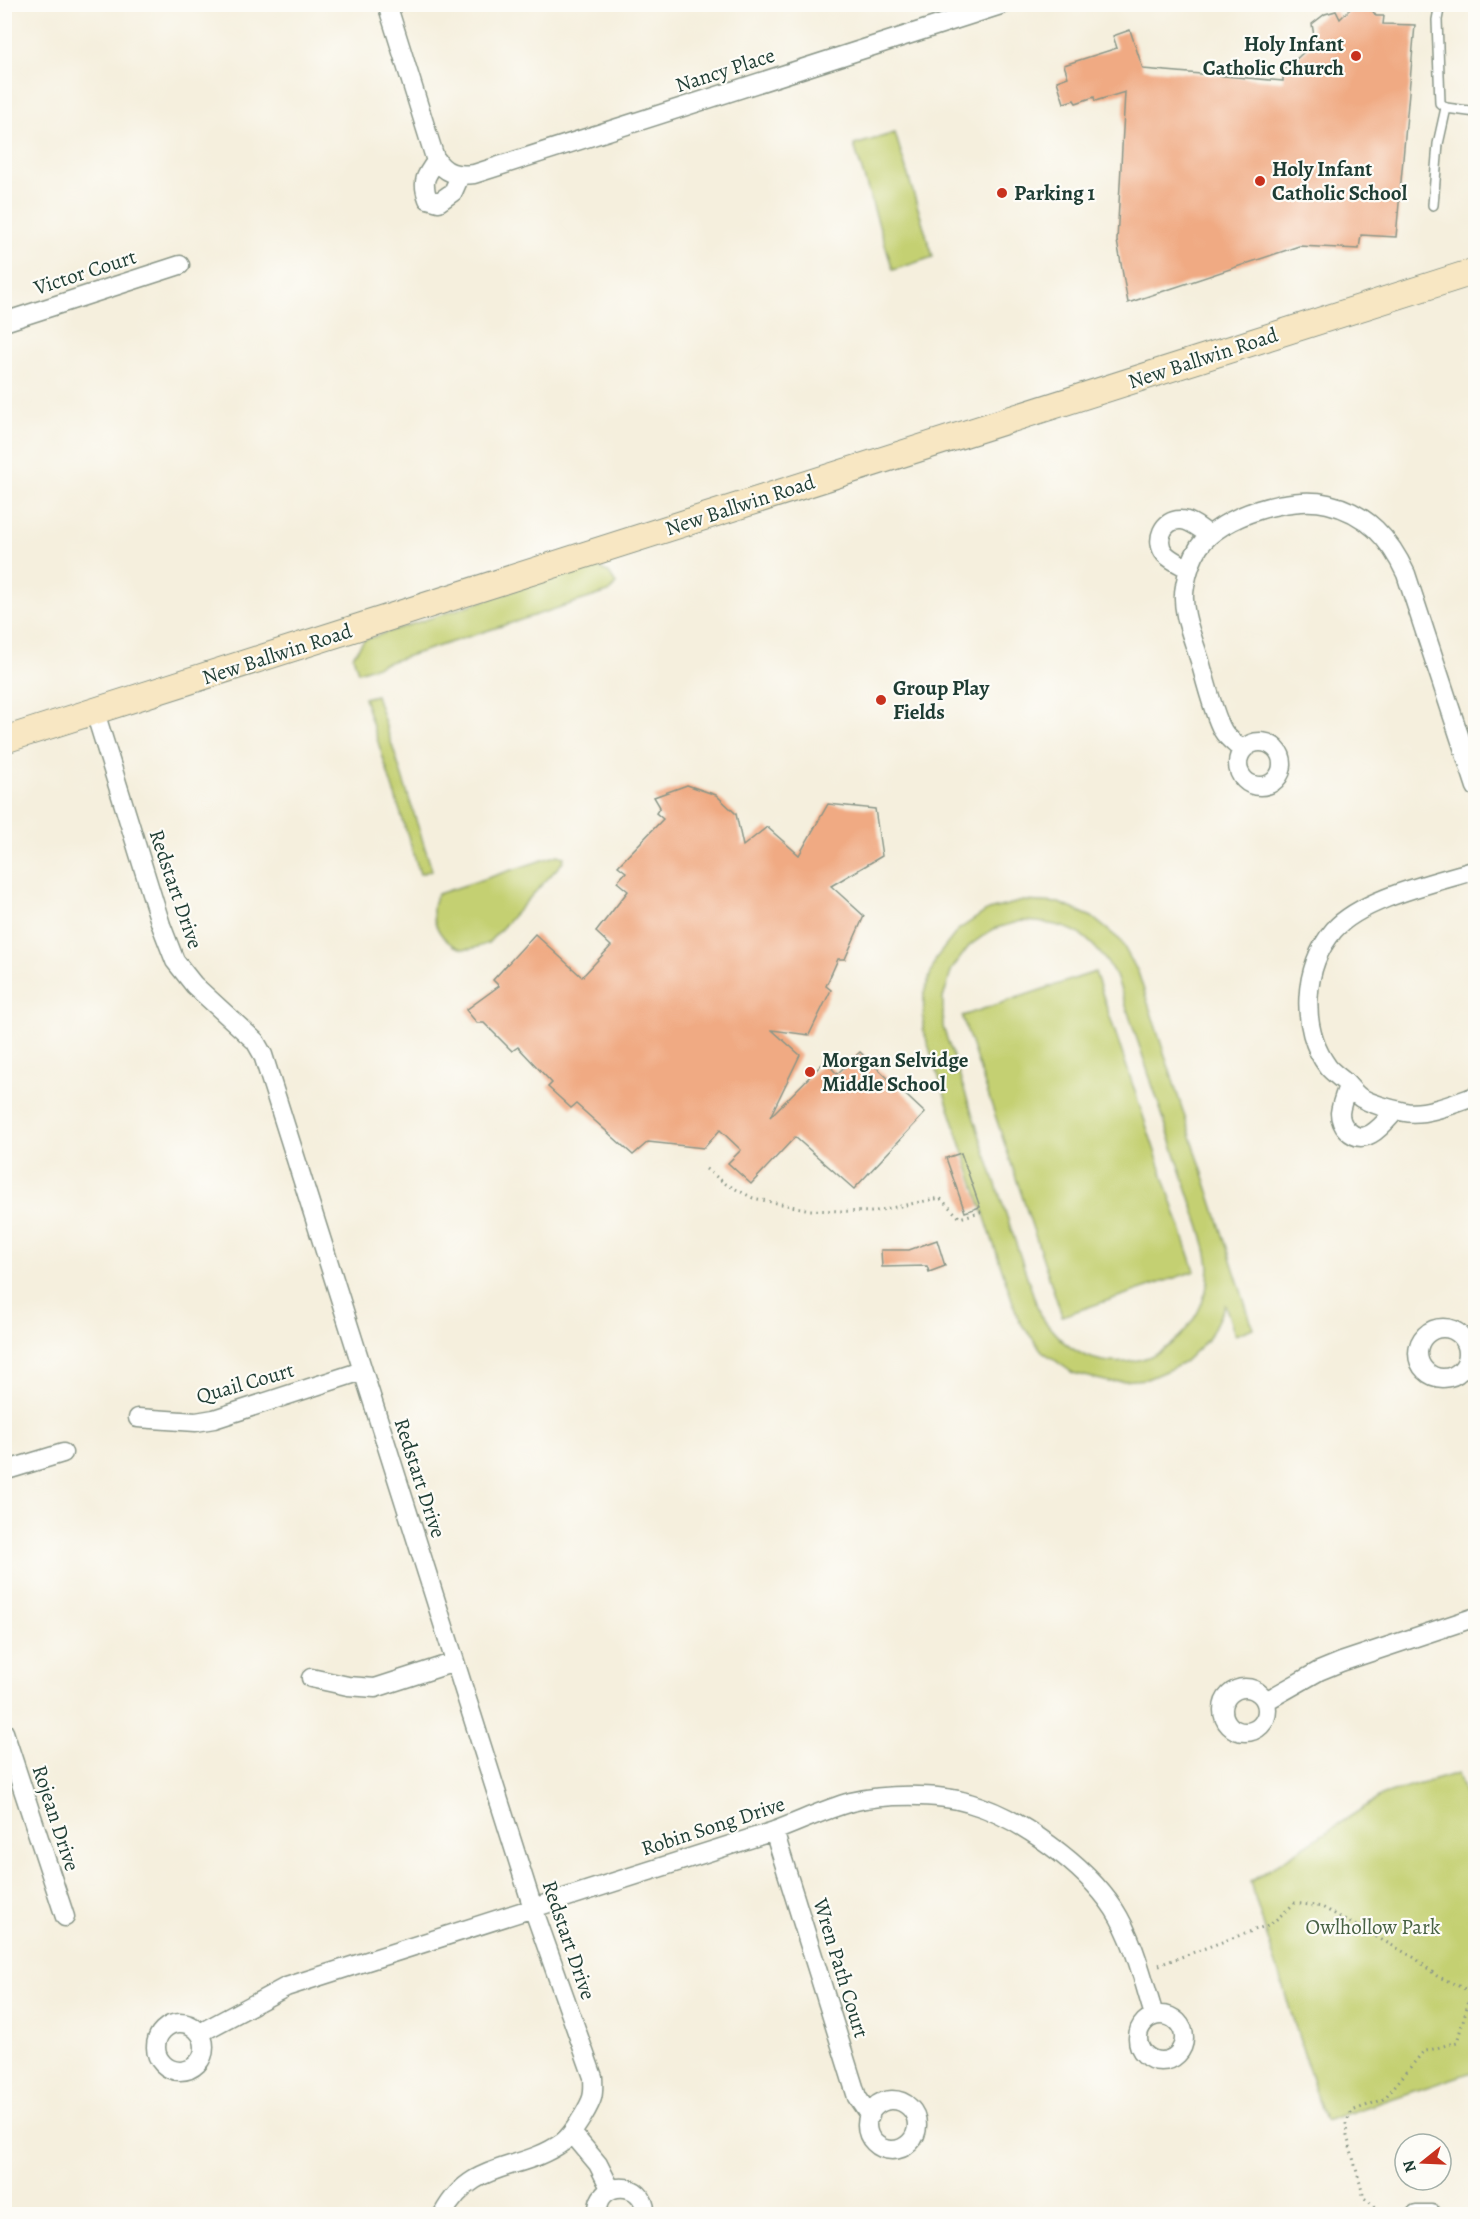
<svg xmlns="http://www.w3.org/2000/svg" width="1480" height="2219" font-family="Alegreya,serif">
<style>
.green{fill:#c4d072;stroke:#728653;stroke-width:1.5;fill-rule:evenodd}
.building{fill:#f0aa83}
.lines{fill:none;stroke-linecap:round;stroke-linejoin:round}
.lane-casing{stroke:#8a9688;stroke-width:12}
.street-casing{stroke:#8a9688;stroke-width:21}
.secondary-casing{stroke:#8a9688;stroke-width:28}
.path{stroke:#8a9688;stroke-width:3;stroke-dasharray:1.5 4.5;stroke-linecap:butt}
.lane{stroke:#fff;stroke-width:9}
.street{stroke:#fff;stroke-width:18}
.secondary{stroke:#f8e7c3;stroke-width:26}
.poi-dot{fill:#c8321e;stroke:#fdfcf7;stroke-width:2}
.labels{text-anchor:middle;stroke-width:4.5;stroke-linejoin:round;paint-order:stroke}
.poi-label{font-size:21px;font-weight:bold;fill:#1f3d34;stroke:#fdfcf7;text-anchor:start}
.street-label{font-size:21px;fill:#1f3d34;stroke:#fdfcf7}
.park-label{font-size:21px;fill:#486244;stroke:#fdfcf7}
</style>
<rect width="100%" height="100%" fill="#fdfcf7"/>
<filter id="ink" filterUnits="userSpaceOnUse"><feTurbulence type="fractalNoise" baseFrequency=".0167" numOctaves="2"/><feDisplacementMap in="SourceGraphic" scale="12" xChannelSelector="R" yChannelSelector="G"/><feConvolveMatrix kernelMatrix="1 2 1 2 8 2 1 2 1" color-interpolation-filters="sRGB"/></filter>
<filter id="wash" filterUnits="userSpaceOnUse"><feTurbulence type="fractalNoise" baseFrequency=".008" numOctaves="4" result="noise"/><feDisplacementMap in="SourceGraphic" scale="24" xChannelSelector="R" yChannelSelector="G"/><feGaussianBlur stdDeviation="1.35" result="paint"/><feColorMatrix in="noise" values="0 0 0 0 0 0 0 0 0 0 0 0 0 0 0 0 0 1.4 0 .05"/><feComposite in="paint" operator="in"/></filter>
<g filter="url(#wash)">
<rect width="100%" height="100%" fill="#f5efdd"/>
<path class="green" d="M895 133 933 257 893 270 854 145Z
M597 566 609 573 616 584 611 591 358 672 353 656 364 640 582 568Z
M376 695 432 870 420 874 364 698Z
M558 855 564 857 562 863 488 943C481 946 473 950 465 949 441 947 424 913 438 894Z
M1023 901 1059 903 1092 917 1120 940 1138 972 1253 1328 1235 1335 1225 1305 1209 1338 1182 1364 1147 1379 1109 1382 1073 1373 1042 1351 1019 1321 923 1029 924 993 936 958 958 930 988 910ZM1021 921C1072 923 1090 933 1116 976L1203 1237C1205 1247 1209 1258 1209 1268 1208 1332 1145 1382 1084 1355 1064 1346 1052 1331 1040 1315L943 1027V998L952 969 969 946 993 929Z
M1095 972 1195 1271 1062 1316 962 1016Z
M1458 1773 1475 1828V2071L1325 2121 1250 1882 1383 1795Z"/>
<g id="blocks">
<path class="building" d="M1355 4H1368L1376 16H1384L1383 24 1415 25 1396 237 1361 235 1359 249 1299 246 1128 303 1117 241 1125 92 1095 101 1094 97 1076 103 1074 100 1064 103 1057 81 1068 77 1064 65 1117 48 1113 36 1130 30 1143 69 1283 81V71L1315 42 1312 24 1325 14 1336 11 1340 19Z
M687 785 716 795 736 814 743 846 767 827 799 855 828 804 875 809 882 856 831 886 864 916 845 959H838L826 986 831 990 809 1035 772 1030 800 1055 770 1117 825 1061 837 1074 860 1052 925 1113 854 1189 795 1137 751 1184 728 1163 741 1150 720 1130 704 1148 648 1142 633 1155 576 1104 571 1108 548 1087 552 1083 518 1047 512 1051 484 1023H477L466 1010 499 986 493 980 535 934 582 977 611 946 596 932 628 891 617 882 626 872 618 866 663 819 656 813 660 807 654 797Z
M961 1153 980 1207 965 1212 946 1158Z
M937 1240 945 1266 929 1272 927 1266 882 1267 881 1250H909Z"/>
</g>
</g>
<g filter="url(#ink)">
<use href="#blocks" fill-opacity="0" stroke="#8a9688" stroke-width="1.5"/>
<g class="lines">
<g class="lane-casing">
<path id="lane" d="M1440 4 1437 20 1440 103 1446 108 1476 112
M1433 205 1438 144 1446 108"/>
</g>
<g class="street-casing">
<path id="street" d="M387 4 435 158C445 174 457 176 474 174L1004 4
M437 160C426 175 421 181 428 199L439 202 453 192 460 176
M4 322 180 265
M1189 569C1182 565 1172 561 1165 554 1154 541 1163 519 1181 520 1191 520 1201 530 1210 535
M95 712 161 925 175 961 194 985 255 1041 263 1055 533 1908 593 2077C594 2096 593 2099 583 2116 577 2125 572 2135 563 2142 520 2173 472 2159 443 2214
M1238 764a22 22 0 1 1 44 0a22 22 0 1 1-44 0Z
M1242 750C1236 744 1227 738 1223 731 1214 716 1205 679 1200 661 1193 638 1180 610 1185 586 1187 574 1192 558 1199 547 1221 515 1291 495 1328 504 1367 513 1390 539 1406 574L1476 787
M1476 870C1434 883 1363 898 1334 930 1303 966 1299 1028 1328 1067 1332 1072 1339 1077 1345 1082 1350 1087 1355 1094 1361 1098 1374 1105 1390 1109 1405 1112 1425 1116 1456 1103 1476 1096
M1348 1086C1345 1094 1341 1104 1340 1113 1340 1119 1343 1126 1347 1130 1366 1149 1384 1123 1396 1110
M1418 1353a25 25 0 1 1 50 0a25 25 0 1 1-50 0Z
M138 1418 196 1422 214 1419 362 1371
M4 1471 63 1453
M311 1678 348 1686 375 1688 455 1662
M1223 1710a22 22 0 1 1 44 0a22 22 0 1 1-44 0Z
M1266 1701 1319 1671 1341 1662 1476 1617
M4 1732 65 1917
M774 1831 857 2097 870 2116
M1138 2038a23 23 0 1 1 46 0a23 23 0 1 1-46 0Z
M156 2047a24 24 0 1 1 48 0a24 24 0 1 1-48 0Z
M200 2033 286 1987 774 1831C799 1822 825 1809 851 1802 883 1794 937 1793 969 1803 1019 1817 1085 1865 1114 1909 1134 1940 1143 1980 1154 2015
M867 2125a25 25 0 1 1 50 0a25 25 0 1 1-50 0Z
M572 2133 598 2164 611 2190
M598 2214C595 2179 647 2179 645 2214
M1416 2214H1432"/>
</g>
<g class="secondary-casing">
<path id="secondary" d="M4 740 1476 271"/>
</g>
<path class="path" d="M706 1169 726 1184 753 1198 810 1210 871 1212 940 1198 960 1218 983 1211
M1159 1965 1271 1924 1295 1903 1322 1907 1415 1958 1437 1976 1476 1994
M1385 2214 1364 2198 1347 2136 1346 2123 1352 2111 1384 2099 1423 2052 1457 2042 1471 1993"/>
<use href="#lane" class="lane"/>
<use href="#street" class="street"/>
<use href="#secondary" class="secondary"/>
</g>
</g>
<g class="poi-dot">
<circle cx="1356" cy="56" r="6"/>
<circle cx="1260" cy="181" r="6"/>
<circle cx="1002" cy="193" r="6"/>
<circle cx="881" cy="700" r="6"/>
<circle cx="810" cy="1072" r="6"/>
</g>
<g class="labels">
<g class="poi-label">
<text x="1344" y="51" text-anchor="end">Holy Infant<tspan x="1344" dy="24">Catholic Church</tspan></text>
<text x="1272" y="176">Holy Infant<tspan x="1272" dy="24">Catholic School</tspan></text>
<text x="1014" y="200">Parking 1</text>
<text x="893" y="695">Group Play<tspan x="893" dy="24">Fields</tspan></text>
<text x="822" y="1067">Morgan Selvidge<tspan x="822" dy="24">Middle School</tspan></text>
</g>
<g class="street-label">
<text transform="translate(725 70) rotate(-18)" y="7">Nancy Place</text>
<text transform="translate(85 272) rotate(-18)" y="7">Victor Court</text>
<text transform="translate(1203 358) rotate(-18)" y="7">New Ballwin Road</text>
<text transform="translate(740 505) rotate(-18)" y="7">New Ballwin Road</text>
<text transform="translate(277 654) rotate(-18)" y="7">New Ballwin Road</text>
<text transform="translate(176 889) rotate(71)" y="7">Redstart Drive</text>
<text transform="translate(245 1383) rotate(-16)" y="7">Quail Court</text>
<text transform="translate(420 1478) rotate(72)" y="7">Redstart Drive</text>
<text transform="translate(56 1818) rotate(72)" y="7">Rojean Drive</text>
<text transform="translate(713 1826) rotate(-18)" y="7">Robin Song Drive</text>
<text transform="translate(569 1940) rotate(71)" y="7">Redstart Drive</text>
<text transform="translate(841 1968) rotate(73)" y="7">Wren Path Court</text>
</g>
<g class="park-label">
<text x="1373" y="1934">Owlhollow Park</text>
</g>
</g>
<rect width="1480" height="2219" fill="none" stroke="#fdfcf7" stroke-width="24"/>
<g transform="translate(1423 2162) rotate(252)"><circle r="28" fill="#fdfcf7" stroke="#a4b0a9" stroke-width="1.5"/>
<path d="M0-4.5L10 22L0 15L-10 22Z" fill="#c8321e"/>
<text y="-9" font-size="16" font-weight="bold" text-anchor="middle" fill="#1f3d34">N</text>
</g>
</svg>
